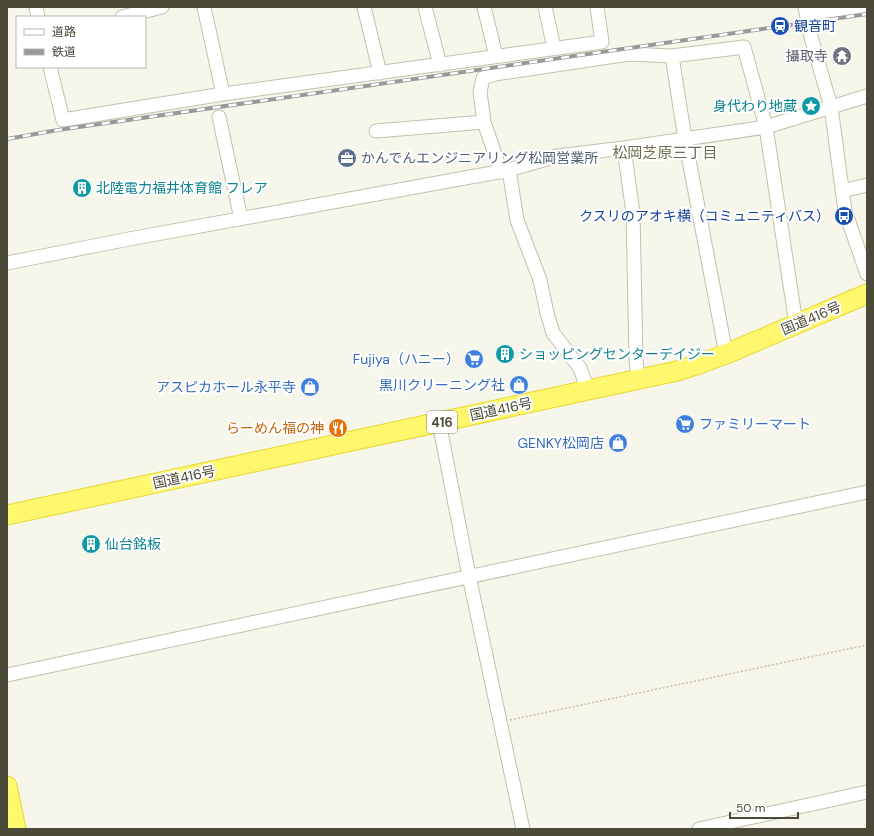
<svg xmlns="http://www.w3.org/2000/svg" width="874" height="836" font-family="'DM Sans','Noto Sans JP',sans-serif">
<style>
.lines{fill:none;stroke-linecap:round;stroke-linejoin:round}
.minor-casing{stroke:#c3c1ac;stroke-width:15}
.highway-casing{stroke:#e8d832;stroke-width:21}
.path{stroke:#c5c29c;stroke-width:1.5;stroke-dasharray:2 2;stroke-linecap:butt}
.minor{stroke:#fff;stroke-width:13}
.highway{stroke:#fff76d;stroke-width:19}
.rail-casing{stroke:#999;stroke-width:4}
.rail{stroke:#fff;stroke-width:2.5;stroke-dasharray:8;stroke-linecap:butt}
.labels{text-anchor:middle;stroke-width:4;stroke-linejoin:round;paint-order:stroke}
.shield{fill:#fff;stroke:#818073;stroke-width:1}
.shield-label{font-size:13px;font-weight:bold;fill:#4b4937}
.transit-label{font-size:14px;fill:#164399;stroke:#fff;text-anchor:start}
.worship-label{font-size:14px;fill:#5b616d;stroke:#fff;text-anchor:end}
.culture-label{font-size:14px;fill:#0d838f;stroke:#fff;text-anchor:start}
.service-label{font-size:14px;fill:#4e5e75;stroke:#fff;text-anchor:start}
.street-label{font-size:14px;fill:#4b4937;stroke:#fff}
.shop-label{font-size:14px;fill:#366cbe;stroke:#fff;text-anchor:end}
.food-label{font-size:14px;fill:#c56008;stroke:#fff;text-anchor:end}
.neighbourhood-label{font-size:15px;fill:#6f6b4e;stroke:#fff}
</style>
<rect width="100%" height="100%" fill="#f6f6eb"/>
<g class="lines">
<g class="minor-casing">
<path id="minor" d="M36 7 38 17
M204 7 223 94
M364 7 380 73
M425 7 440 65
M484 7 496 56
M545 7 554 48
M805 7 811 37 831 107 845 211 867 274
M807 15 867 7
M122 17 162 7
M672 56 685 139 726 354
M50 67 63 120 223 94 602 42 597 7
M219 117 241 219
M376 131 484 122
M624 148 633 213 636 360 638 380
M509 170 517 220 540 280 547 313 553 333 580 368 588 391
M501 172 484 122 480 92 483 78 495 74 629 54 672 56 744 47 766 127 796 324
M842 191 867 185
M7 263 129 239 509 170 557 156 624 148 766 127 867 96
M439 422 469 576 523 829
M7 675 867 492
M699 829 867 792"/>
</g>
<g class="highway-casing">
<path id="highway" d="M7 515 677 371 699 364 726 354 867 294
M7 786 16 829"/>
</g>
<path class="path" d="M510 720 867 645"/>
<use href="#minor" class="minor"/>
<use href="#highway" class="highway"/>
<g class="rail-casing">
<path id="rail" d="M7 139 58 130 867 14"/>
</g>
<use href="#rail" class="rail"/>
</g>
<defs>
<g id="station-disc" transform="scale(1)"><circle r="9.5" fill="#1a4fb4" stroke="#fff"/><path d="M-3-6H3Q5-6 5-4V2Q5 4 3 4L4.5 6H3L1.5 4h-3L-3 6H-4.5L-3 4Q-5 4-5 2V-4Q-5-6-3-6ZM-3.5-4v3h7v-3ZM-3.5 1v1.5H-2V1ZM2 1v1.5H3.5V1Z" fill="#fff"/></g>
<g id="temple-disc" transform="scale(1)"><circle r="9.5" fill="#6b7280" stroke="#fff"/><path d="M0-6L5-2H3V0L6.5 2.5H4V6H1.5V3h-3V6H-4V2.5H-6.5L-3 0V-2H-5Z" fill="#fff"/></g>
<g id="sight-disc" transform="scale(1)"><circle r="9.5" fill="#0f9aa8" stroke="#fff"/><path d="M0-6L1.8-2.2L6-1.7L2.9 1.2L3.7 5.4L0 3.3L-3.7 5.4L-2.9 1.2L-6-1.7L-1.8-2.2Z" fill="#fff"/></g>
<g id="office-disc" transform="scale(1)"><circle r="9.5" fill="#5c6f8a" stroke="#fff"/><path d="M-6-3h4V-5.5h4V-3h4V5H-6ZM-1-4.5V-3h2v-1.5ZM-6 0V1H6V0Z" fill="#fff"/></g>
<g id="building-disc" transform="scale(1)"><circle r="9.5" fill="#0f9aa8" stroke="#fff"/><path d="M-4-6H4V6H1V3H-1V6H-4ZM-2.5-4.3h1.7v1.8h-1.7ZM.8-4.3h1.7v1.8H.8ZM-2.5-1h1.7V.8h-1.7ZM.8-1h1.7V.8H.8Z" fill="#fff"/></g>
<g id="bus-disc" transform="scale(1)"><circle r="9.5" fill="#1a4fb4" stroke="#fff"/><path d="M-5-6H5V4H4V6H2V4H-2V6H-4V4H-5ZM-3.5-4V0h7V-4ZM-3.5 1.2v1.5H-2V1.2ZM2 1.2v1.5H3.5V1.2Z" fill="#fff"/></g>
<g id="supermarket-disc" transform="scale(1)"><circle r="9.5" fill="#3f7fe0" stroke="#fff"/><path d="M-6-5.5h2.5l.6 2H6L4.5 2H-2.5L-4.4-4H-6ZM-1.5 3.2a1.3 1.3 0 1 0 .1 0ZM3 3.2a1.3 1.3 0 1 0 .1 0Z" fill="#fff"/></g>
<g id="shop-disc" transform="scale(1)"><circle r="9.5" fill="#3f7fe0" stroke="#fff"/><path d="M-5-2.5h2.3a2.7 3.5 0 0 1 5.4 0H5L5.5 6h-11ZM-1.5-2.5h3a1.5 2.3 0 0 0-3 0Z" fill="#fff"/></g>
<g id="restaurant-disc" transform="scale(1)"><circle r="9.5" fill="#e8710a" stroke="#fff"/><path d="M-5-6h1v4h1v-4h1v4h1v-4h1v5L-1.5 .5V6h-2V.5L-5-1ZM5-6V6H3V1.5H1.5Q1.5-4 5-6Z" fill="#fff"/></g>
</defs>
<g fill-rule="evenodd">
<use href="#station-disc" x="780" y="26"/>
<use href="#temple-disc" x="842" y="56"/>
<use href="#sight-disc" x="811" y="106"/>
<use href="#office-disc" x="347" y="158"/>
<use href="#building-disc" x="82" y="188"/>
<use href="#bus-disc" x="844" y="216"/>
<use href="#building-disc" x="505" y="354"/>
<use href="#supermarket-disc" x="474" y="359"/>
<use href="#shop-disc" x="519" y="385"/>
<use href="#shop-disc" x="310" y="387"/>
<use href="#supermarket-disc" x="685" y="424"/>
<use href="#restaurant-disc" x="338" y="428"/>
<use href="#shop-disc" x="618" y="443"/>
<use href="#building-disc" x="91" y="544"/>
</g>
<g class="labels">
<rect class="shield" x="427" y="411" width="30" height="22" rx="3"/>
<g class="shield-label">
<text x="442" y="427">416</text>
</g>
<g class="transit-label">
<text x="794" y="31">観音町</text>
<text x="830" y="221" text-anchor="end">クスリのアオキ横（コミュニティバス）</text>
</g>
<g class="worship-label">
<text x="828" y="61">攝取寺</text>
</g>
<g class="culture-label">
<text x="797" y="111" text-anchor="end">身代わり地蔵</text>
<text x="96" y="193">北陸電力福井体育館 フレア</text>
<text x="519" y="359">ショッピングセンターデイジー</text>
<text x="105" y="549">仙台銘板</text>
</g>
<g class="service-label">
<text x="361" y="163">かんでんエンジニアリング松岡営業所</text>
</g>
<g class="street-label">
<text transform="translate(811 318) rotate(-23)" y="5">国道416号</text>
<text transform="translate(501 409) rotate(-12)" y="5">国道416号</text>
<text transform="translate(184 477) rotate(-12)" y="5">国道416号</text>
</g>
<g class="shop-label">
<text x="460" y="364">Fujiya（ハニー）</text>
<text x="505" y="390">黒川クリーニング社</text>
<text x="296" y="392">アスピカホール永平寺</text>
<text x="699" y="429" text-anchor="start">ファミリーマート</text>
<text x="604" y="448">GENKY松岡店</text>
</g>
<g class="food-label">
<text x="324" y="433">らーめん福の神</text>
</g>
<g class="neighbourhood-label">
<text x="665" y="158">松岡芝原三丁目</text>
</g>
</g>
<rect width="874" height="836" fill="none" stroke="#4b4937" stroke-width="16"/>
<rect x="16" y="16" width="130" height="52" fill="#ffffff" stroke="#b7b6af"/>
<rect x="24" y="29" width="20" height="6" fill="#ffffff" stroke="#b7b6af"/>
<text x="52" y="36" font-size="12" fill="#4b4937">道路</text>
<rect x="24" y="49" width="20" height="6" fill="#999999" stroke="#b7b6af"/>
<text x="52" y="56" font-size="12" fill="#4b4937">鉄道</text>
<path d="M730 812v6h68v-6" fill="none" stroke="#4b4937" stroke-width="2"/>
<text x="736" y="812" font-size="12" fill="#4b4937" stroke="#ffffff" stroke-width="3" paint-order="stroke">50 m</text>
</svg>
